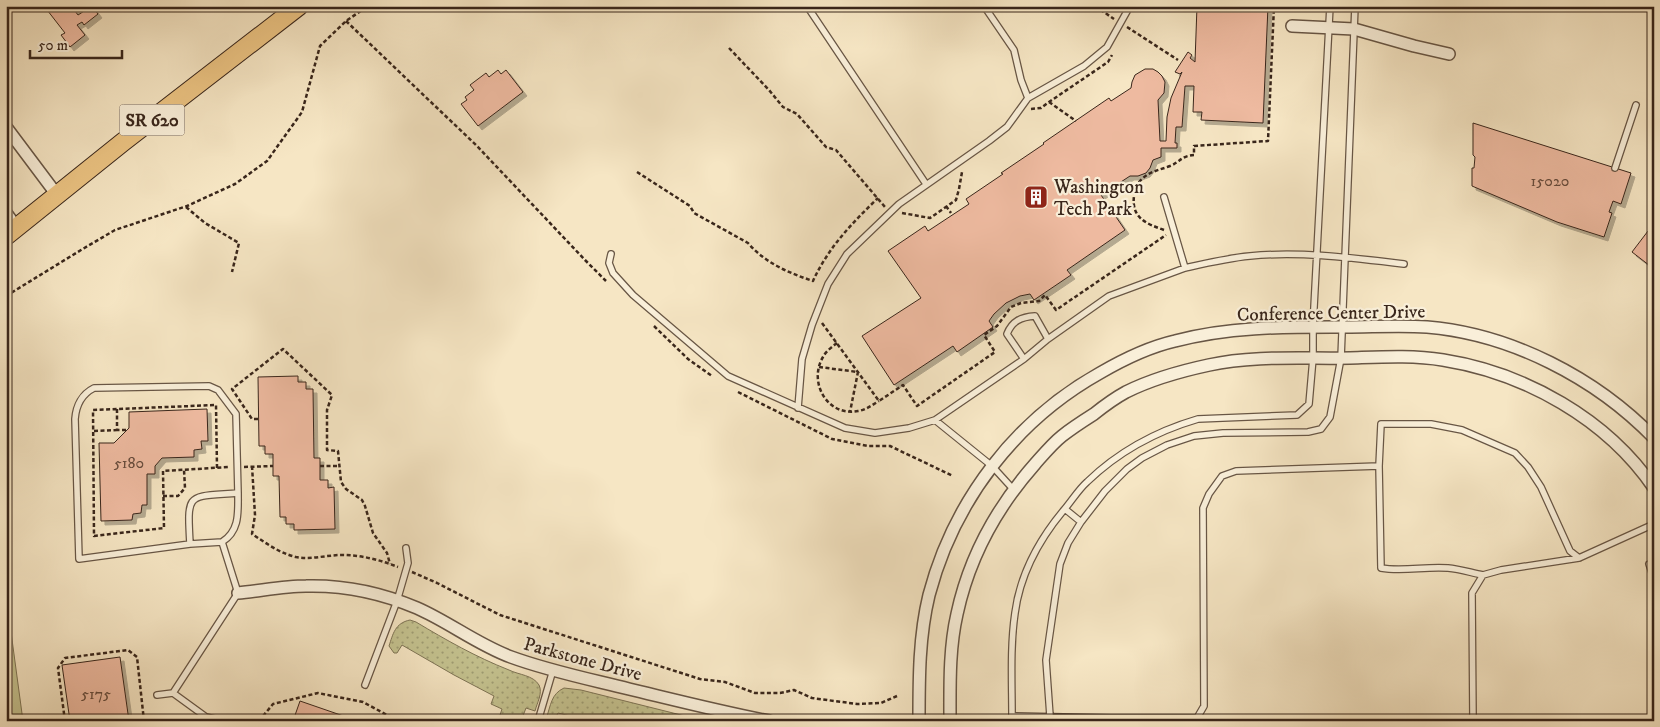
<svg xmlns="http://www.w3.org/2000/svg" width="1660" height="727" font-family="'IM FELL DW Pica',serif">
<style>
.grass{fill:url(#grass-dots);stroke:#7e7455}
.green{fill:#c4c28f;stroke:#7e7455}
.building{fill:#eebaa0;stroke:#39261b;filter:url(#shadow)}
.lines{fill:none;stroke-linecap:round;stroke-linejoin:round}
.service-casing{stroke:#685645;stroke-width:8}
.minor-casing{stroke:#685645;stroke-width:14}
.primary-casing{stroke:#39261b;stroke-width:20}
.path{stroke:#39261b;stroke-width:2.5;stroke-dasharray:4 2.5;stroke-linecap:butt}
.service{stroke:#f9efd9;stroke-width:5.5}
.minor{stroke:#f9efd9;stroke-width:11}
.primary{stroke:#ebc382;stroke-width:18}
.labels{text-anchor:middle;stroke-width:4.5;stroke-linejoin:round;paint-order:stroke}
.number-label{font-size:16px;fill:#664b3c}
.shield{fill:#f9efd9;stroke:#736254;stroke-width:1}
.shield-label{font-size:18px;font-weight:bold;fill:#39261b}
.poi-label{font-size:19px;fill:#39261b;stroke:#f9efd9;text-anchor:start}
.street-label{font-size:19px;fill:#39261b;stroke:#f9efd9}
</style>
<defs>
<pattern id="grass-dots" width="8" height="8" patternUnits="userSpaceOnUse" patternTransform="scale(1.25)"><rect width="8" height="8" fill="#c4c28f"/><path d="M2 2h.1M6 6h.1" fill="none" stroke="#a09d74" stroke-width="1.8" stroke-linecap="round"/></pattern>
<filter id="shadow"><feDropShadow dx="4" dy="4" stdDeviation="0" flood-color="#0004"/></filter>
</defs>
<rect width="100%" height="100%" fill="#f6e6c4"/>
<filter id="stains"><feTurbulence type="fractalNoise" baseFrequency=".004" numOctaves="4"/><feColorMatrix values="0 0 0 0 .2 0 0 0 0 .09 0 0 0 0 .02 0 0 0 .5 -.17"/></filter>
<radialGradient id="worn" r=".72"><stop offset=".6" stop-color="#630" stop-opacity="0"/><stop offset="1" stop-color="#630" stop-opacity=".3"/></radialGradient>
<path class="grass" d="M410 620 416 622C446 640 476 657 509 670 519 675 533 675 539 685 543 693 537 703 535 711L526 708 521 721H498L502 709 491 704 494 696 454 675 402 645 397 653H394L389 646C393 634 395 623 410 620Z
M564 688 581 690 705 721H591L558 713 554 721 546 719C551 705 551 694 564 688Z"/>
<path class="green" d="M6 595 23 721H6Z"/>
<path class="building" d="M44 6H76L78 9 75 11 78 15 92 6 98 14 84 25 82 22 77 25 85 35 70 47 61 35 65 33Z
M1197 6H1268L1263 123 1201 120 1202 112H1193L1194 86H1185L1182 127H1176L1175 143H1177V148H1161V157L1153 160 1150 168 1146 173 1138 176H1130L1101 195 1125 230 1067 270 1071 275 1034 300 1030 294 1020 296 1006 303 994 314 989 321 993 327 957 352 953 346 894 385 862 336 921 298 888 251 925 226 928 231 969 204 966 199 1003 174 1001 173 1044 144 1043 143 1109 98 1111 101 1131 88 1132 82 1135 75 1145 69H1153L1158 72 1162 76 1165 82 1164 93 1158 100 1160 141H1166L1167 117 1171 98 1182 72 1180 74 1175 72 1188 52 1192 55 1190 58 1195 62Z
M498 70 501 74 506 70 523 92 478 126 461 104 467 100 465 97 474 90 470 85 486 73 489 77Z
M1473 123 1631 173 1621 204 1613 201 1609 212 1612 213 1604 237 1557 222 1472 186V168H1474L1475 157 1473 155Z
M1654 229V269L1632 252 1648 231 1650 233Z
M298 376V382H306V389H313L314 458H320V480H328V488L334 487 335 529 294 530V524H286V517H280L279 476H273V454H265V446H259L258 377Z
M207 409 208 441H201L202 449 194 450V457L162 458 155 466V474H147V505H142L141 513 133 514 132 520 101 521 99 443H114L129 428V412Z
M120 657 129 721H70L62 665Z
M300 701 358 721H293Z"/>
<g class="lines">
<g class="service-casing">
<path id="service" d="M807 6 926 184
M984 6 1014 50 1021 80 1028 98
M1615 168 1636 105
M1164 197 1185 268C1207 263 1228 258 1250 256 1301 251 1353 258 1404 264
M611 254 609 263 613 273 633 295 728 376 845 428 875 433 909 428 935 420 1024 359 1048 339 1109 296 1185 268
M1024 359 1007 334C1012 321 1021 317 1035 316L1048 339
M798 408 802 359 812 325 828 284 847 254 899 204 989 141 1007 127 1028 98 1084 66 1107 47 1130 6
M935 420 992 466 1013 489
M1379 466 1381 568C1403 572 1426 566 1448 568 1460 569 1472 573 1483 575
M1065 509 1081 522
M190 544 79 559 75 419C76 406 82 394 94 388L209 386 218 390 236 414 238 493
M1649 564 1654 579
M365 685 397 601 408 563 406 548
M173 693 206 717 223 721
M157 695 173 693 238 593 222 542 190 544C187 491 187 497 238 493 238 512 240 531 222 542
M1012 716C1012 682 1010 647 1015 613 1020 575 1039 540 1063 511 1071 502 1078 490 1087 482 1118 452 1157 431 1198 419L1297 415 1309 404 1313 358V326L1330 6
M1050 716 1046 660 1060 564 1068 543 1081 522 1105 491 1127 469 1142 458 1167 445 1194 436 1223 433 1308 432 1321 429 1330 417 1341 358 1355 6
M538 721 553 670
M1012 721V716L1111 718H1197L1204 706 1203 508 1209 494 1222 476 1236 471 1379 466 1381 424H1431L1462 430 1515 453 1528 467 1541 487 1570 551 1579 558 1654 524
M1473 721 1472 593 1483 575 1501 570 1579 558"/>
</g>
<g class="minor-casing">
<path id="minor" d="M1292 26 1354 29 1414 46 1449 54
M6 127 57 195
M6 213 17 228
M238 593C260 591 284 586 306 586 344 585 382 593 417 608 449 622 478 645 511 657 549 671 589 679 629 689 675 700 722 712 769 721
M919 721C919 678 919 636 929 595 954 500 1016 420 1100 373 1124 359 1149 347 1175 341 1231 326 1288 327 1346 327 1372 327 1400 325 1427 327 1511 334 1596 378 1654 438
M950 721C950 685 949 649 957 614 969 558 997 507 1035 464 1043 455 1052 444 1062 436 1072 428 1083 421 1094 414 1104 406 1115 398 1126 392 1152 379 1181 371 1209 365 1253 355 1305 359 1350 358 1381 357 1412 355 1443 360 1525 373 1607 419 1654 488"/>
</g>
<g class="primary-casing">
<path id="primary" d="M6 236 123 142 299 6"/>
</g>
<path class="path" d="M1095 6 1114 19
M346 21 477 146 585 260 606 281
M1127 27 1178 60
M729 48 769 90 783 107 797 114 826 147 836 150 885 207
M1049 102 1076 121
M1031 109 1041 108 1049 102 1108 62 1112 55
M637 172 690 206 694 213 748 243C765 263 789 273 813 281 828 248 852 223 878 198
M946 206 951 213
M186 207 205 223 239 243 232 272
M902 213 930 218 956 200 959 189 962 172
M1164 230C1148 224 1131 219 1134 196 1135 190 1137 183 1142 179 1150 171 1160 170 1170 166 1180 162 1181 156 1194 155V146L1268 141 1274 6
M6 296 81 250 115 230 187 206 235 184 267 161 302 112 320 46 346 21 368 6
M822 323 879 401 903 385 917 406 995 352 984 335 997 326 1011 307 1021 303 1039 301 1045 295 1056 310 1166 235
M654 326 688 359 712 376
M837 343C832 347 826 351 823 357 808 382 827 417 858 411 866 410 872 405 879 401
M819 367 858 372 850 412
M738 392 832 439 868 446H890L953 476
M117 409V430H128
M258 419H252L232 389 283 349 332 395 327 410V450L338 451 341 482 346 489 362 500 365 506 373 533 387 553 390 564
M94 431 117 430
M252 466 255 515 252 534C266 543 279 553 296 557 311 560 326 555 342 555 362 555 380 560 398 567
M320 466H340
M244 467 273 466
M217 468 216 405 93 410 94 536 164 528 163 471 229 467
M163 496H178L185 488 184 470
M412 572 437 583 500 615 700 679 725 682 755 693H780L794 690 812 698 857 704 881 703 897 696
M65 721 58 668 65 658 128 650 137 657 144 721
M259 721 273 704 318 693 363 702 398 721"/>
<use href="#service" class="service"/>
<use href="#minor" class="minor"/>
<use href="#primary" class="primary"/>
</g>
<defs>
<g id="building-square" transform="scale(1.25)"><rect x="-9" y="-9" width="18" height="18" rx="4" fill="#8f2418" stroke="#f9efd9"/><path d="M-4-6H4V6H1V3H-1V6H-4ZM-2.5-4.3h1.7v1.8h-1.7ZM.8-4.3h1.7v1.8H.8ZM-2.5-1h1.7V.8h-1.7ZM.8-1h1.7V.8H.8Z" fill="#fff"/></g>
</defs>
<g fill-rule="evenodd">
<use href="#building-square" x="1036" y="197"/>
</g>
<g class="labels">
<g class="number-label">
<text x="1550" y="186">15020</text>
<text x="129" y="468">5180</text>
<text x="96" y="699">5175</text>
</g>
<rect class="shield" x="119.5" y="104.5" width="65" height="31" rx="4"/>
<g class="shield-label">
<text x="152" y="126">SR 620</text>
</g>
<g class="poi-label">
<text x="1054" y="193">Washington<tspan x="1054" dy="22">Tech Park</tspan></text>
</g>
<g class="street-label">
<text transform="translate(1331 312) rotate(-1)" y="7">Conference Center Drive</text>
<text transform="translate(583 658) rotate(15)" y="7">Parkstone Drive</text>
</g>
</g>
<rect width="1660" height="727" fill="none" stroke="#f6e6c4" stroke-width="25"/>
<rect x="8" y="8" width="1645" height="712" fill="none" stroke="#39261b" stroke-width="2.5"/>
<rect x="12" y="12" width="1635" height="702" fill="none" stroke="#39261b"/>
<path d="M30 50v8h92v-8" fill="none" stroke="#39261b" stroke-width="2.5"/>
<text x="38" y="50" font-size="15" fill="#39261b" stroke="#f9efd9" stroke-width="4" paint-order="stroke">50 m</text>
<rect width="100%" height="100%" filter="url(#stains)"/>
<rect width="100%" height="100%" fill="url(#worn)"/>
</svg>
